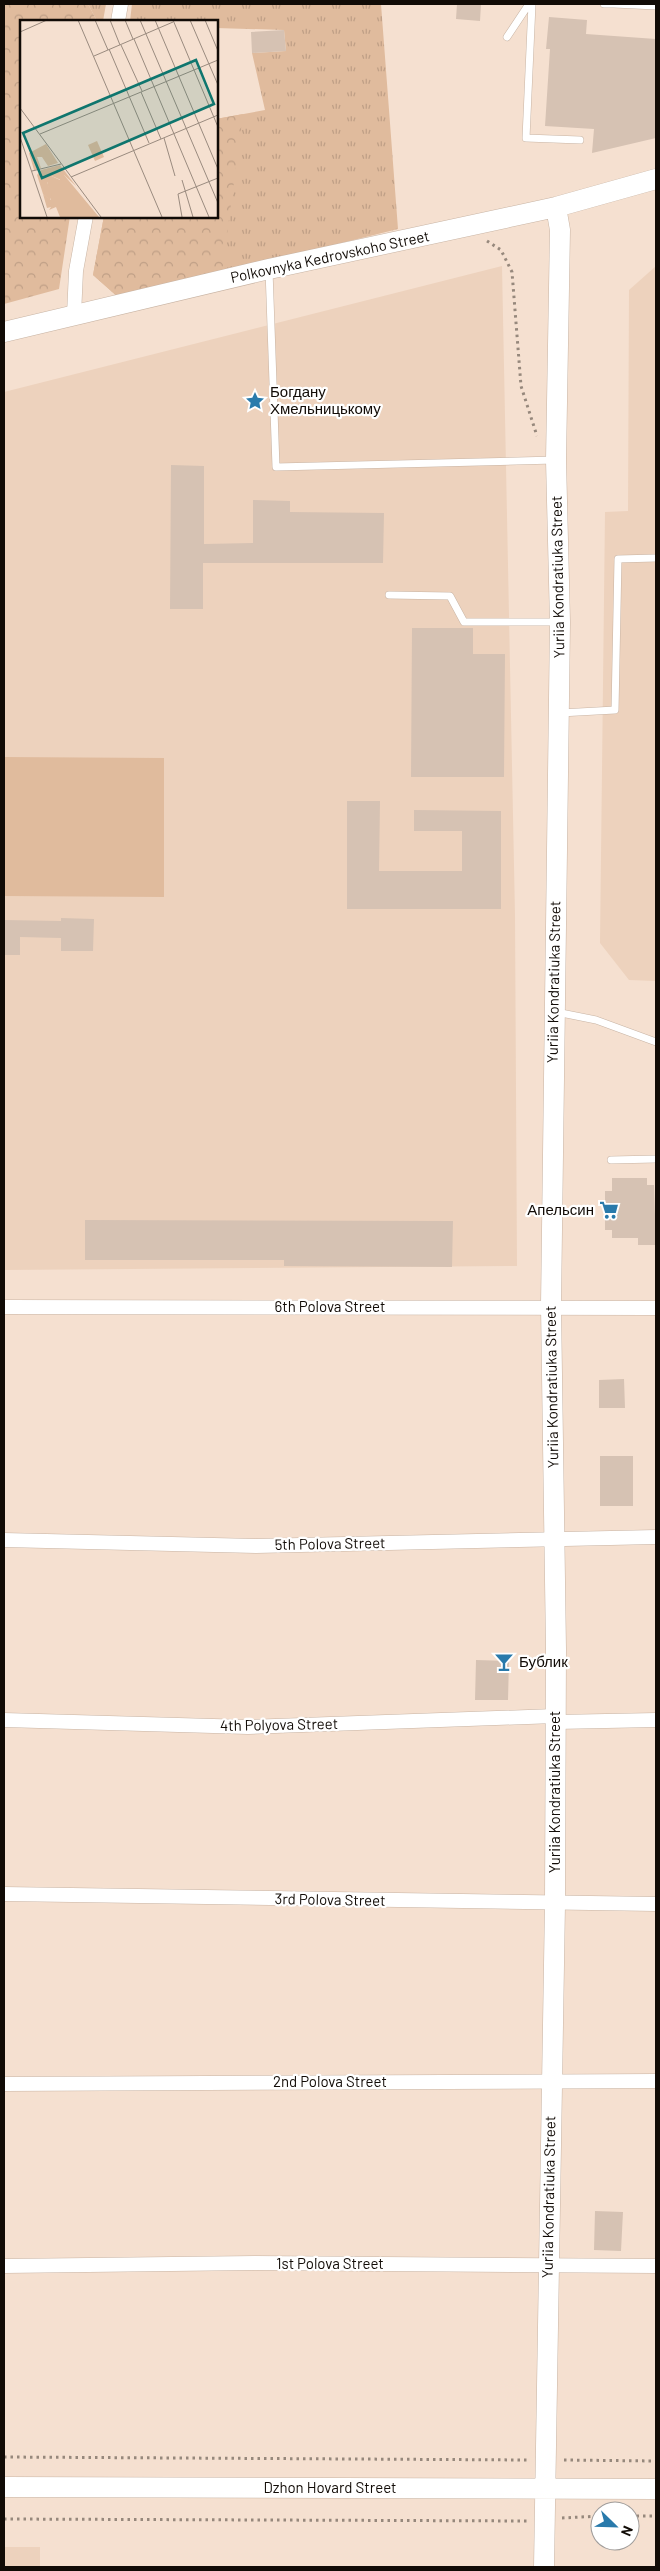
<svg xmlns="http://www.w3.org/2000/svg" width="660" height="2571" font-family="Barlow,sans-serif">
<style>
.built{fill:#edd2bd}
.grass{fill:url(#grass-tufts)}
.forest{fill:url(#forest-crowns)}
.pitch{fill:#e0bb9d}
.building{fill:#d6c2b3}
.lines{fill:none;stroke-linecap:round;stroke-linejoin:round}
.lane-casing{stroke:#c8b4a4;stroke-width:8}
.street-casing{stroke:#c8b4a4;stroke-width:15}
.secondary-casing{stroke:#c8b4a4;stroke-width:21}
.path{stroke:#96887c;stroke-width:3;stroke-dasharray:2.5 4;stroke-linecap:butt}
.lane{stroke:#fff;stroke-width:7}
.street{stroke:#fff;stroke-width:14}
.secondary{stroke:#fff;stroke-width:20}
.labels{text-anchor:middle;stroke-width:4.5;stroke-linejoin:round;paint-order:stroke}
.street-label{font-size:15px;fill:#110b06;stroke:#fff}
.poi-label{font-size:15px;fill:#110b06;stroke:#fff;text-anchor:start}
.inset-road{fill:none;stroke:#9a8b7f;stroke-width:1}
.view{fill:#0f766e;fill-opacity:0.15;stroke:#0f766e;stroke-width:2.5}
.inset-edge{fill:none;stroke:#110b06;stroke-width:2.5}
</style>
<defs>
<pattern id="grass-tufts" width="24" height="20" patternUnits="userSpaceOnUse" patternTransform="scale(1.25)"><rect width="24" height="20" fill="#e0bb9d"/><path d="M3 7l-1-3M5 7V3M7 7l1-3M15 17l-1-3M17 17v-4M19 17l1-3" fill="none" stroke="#bf9f86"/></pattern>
<pattern id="forest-crowns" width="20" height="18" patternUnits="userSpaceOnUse" patternTransform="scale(1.25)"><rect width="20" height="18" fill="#e0bb9d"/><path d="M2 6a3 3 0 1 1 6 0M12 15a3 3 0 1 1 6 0" fill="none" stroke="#bf9f86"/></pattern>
</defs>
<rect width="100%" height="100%" fill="#f5e0d0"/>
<path class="built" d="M502 266 515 915 517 1266 4 1270V392Z
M656 266V981L629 980 600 943 605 512 628 511 629 290Z
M4 2547H40V2567H4Z"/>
<path class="grass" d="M88 4H106L103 21H97Z
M132 4H381L398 229 119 298 93 275 104 216H216V119L265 110 252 53 286 51 284 30 216 28V21H130Z"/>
<path class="forest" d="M4 4H88L97 21H21V216H70L59 289 4 304Z
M243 114 222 272 119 298 93 275 104 216H216V119Z"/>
<path class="pitch" d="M4 757 164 758V897L4 896Z"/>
<path class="building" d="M457 4H481L480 21 456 19Z
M549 17 587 20 586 34 656 39V138L592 153 594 129 545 126 550 49H546Z
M284 30 286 51 252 53 251 32Z
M171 465 204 466V544L253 543V500L290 501V512L384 513 383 563H203V609H170Z
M412 628H473V654H505L504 777H411Z
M347 801H380L379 871H462V831H414V810L501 811V909H347Z
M61 918 94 919 93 951H61V938L20 937V955H4V920L61 921Z
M612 1178H647V1185H654L656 1245H638V1238H612V1230H605V1191H612Z
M85 1220 453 1221 452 1267 284 1266V1260H85Z
M624 1379 625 1408H599V1380Z
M600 1456H633V1506H600Z
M476 1660 509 1661 508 1700H475Z
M595 2211 623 2212 621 2251 594 2250Z"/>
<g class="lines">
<g class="lane-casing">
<path id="lane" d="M532 4 526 138 580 140
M604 4H614
M614 4 656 6
M507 37 529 4
M269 270 276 467 555 460
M389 595 450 596 464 622H557
M560 713 615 710 618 559 656 558
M556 1012 596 1020 656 1042
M611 1160 656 1159"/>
</g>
<g class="street-casing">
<path id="street" d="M118 21 121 4
M74 315 76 271 86 216
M4 1307 656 1308
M4 1540 256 1546 656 1537
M4 1720 248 1727 555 1716
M556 1722 656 1720
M4 1894 656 1904
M4 2084 656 2081
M4 2266 255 2263 656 2266"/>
</g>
<g class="secondary-casing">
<path id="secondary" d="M4 332 269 269 556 207 656 179
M4 2487 656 2489
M544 2567 555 1904 556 1649 551 1306 560 622 556 460 560 230 556 207"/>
</g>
<path class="path" d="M487 241 501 250 512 272 521 386 537 436
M4 2457 528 2460
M564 2460 656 2461
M630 2516H656
M562 2518 600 2516
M4 2519 528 2521"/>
<use href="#lane" class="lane"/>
<use href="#street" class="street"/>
<use href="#secondary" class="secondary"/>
</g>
<defs>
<g id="sight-bare" transform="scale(1.5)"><path d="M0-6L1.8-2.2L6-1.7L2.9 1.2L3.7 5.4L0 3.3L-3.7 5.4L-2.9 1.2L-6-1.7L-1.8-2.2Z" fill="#297aab" stroke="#fff" stroke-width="2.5" paint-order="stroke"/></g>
<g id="supermarket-bare" transform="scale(1.5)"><path d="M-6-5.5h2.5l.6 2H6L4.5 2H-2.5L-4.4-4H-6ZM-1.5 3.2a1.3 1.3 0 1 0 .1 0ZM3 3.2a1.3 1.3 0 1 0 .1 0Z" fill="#297aab" stroke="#fff" stroke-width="2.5" paint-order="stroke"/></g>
<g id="bar-bare" transform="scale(1.5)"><path d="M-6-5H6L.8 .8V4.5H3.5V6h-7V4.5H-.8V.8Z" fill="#297aab" stroke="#fff" stroke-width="2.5" paint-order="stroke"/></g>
</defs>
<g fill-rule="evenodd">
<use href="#sight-bare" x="255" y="401"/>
<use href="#supermarket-bare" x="609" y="1210"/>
<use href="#bar-bare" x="504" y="1662"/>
</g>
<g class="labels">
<g class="street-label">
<text transform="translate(330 257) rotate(-12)" y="5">Polkovnyka Kedrovskoho Street</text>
<text transform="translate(558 577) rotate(-91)" y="5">Yuriia Kondratiuka Street</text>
<text transform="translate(554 982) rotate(-89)" y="5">Yuriia Kondratiuka Street</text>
<text x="330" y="1312">6th Polova Street</text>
<text transform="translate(552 1387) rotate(-91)" y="5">Yuriia Kondratiuka Street</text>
<text transform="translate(330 1544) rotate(-1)" y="5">5th Polova Street</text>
<text transform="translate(279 1725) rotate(-1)" y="5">4th Polyova Street</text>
<text transform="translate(555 1792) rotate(-90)" y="5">Yuriia Kondratiuka Street</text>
<text transform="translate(330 1900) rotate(1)" y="5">3rd Polova Street</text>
<text x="330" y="2087">2nd Polova Street</text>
<text transform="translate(549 2197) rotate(-89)" y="5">Yuriia Kondratiuka Street</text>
<text x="330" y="2269">1st Polova Street</text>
<text x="330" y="2493">Dzhon Hovard Street</text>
</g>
<g class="poi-label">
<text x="270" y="397">Богдану<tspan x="270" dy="17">Хмельницькому</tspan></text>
<text x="594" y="1215" text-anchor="end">Апельсин</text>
<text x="519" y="1667">Бублик</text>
</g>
</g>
<g transform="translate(20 20)">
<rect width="198" height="198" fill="#f5e0d0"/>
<path d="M26 124 38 143 28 146 22 137H17L21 148 14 150 9 133ZM29 155 40 160V155H44L79 197H40L36 187 29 190 31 187 27 188 23 174 31 180 27 161Z" fill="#e0bb9d"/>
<path d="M40 145 56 166 44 155H41L46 162 29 155 33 162H27L32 175 30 180 23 174 17 155 21 150Z" fill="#e0bb9d"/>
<path d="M77 121 84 137 75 141 68 125Z" fill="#e0bb9d"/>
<path class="inset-road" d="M58 0 142 197M75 0 88 30M90 0 100 25M105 0 113 19M120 0 198 183M135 0 198 149M153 0 198 107M170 0 198 65M185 0 198 31M0 12 27 0M114 19 189 197M101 25 122 71M89 29 129 123M74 36 153 2M121 72 141 119M0 88 81 197M20 114 198 40M0 117 27 197M144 118 155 156M12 151 41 144M51 157 198 95M162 160 173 197M162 197 158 174 198 158"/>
<path class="view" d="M176 40 194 84 22 158 3 113Z"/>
<rect width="198" height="198" class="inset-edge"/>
</g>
<rect width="660" height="2571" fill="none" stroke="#110b06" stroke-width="10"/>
<g transform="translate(615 2526) rotate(113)"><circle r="24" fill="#ffffff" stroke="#a09d9b"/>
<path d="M0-4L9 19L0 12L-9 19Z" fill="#297aab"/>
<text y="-8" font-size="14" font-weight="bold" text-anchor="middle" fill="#110b06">N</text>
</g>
</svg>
